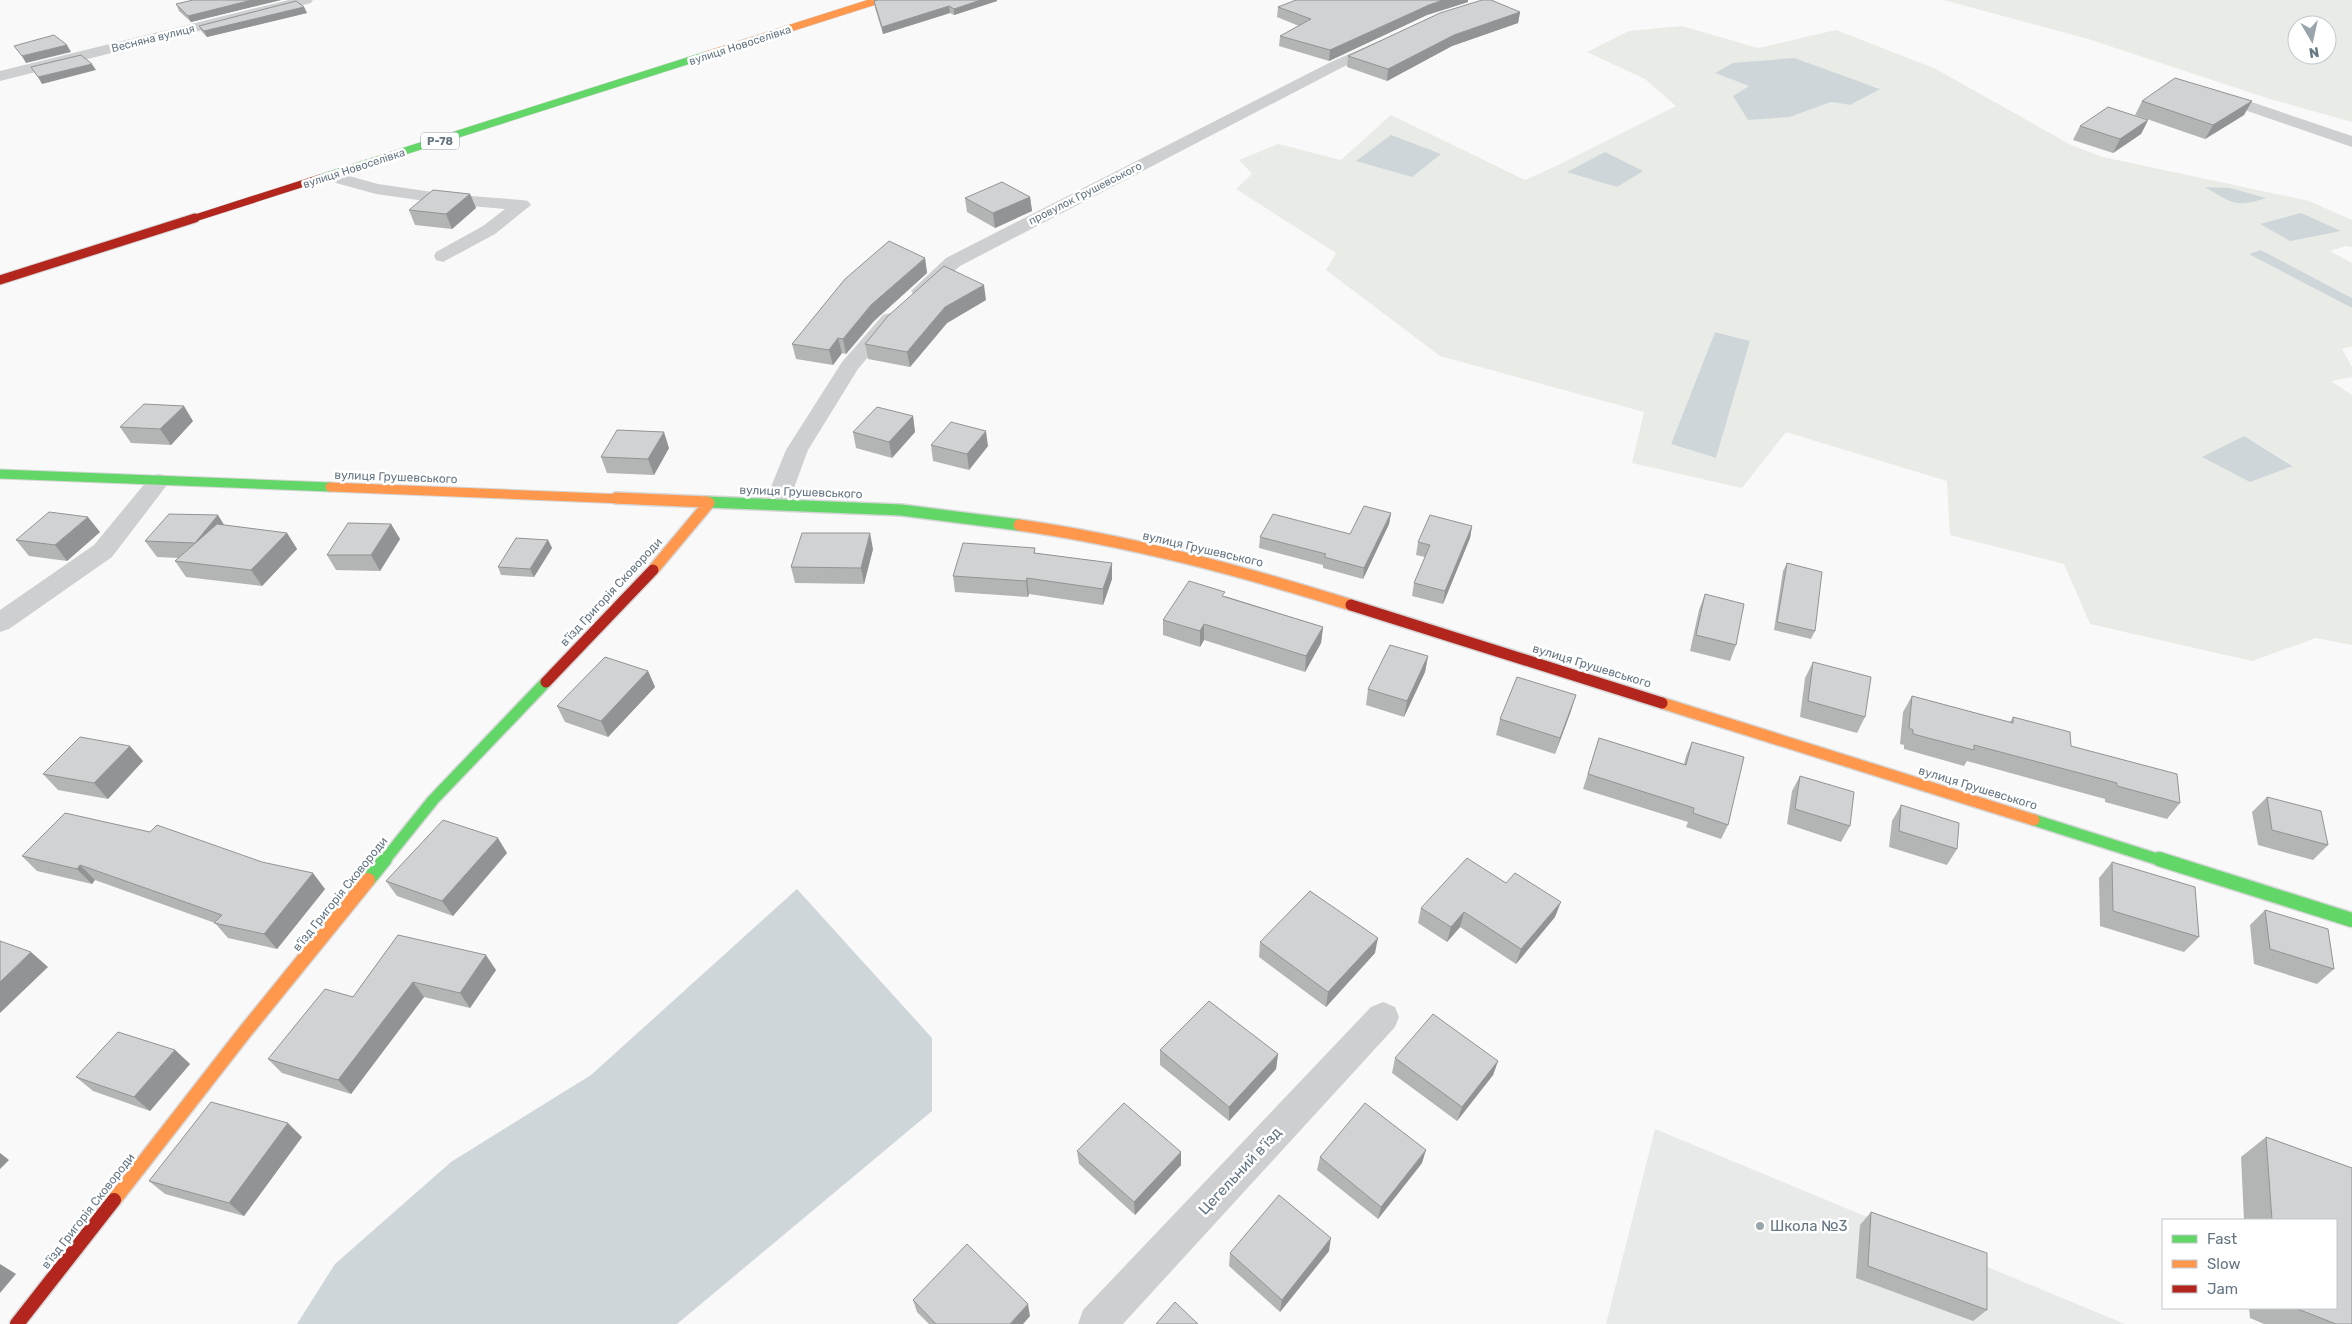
<svg xmlns="http://www.w3.org/2000/svg" width="2352" height="1324" font-family="Rubik,sans-serif">
<style>
.built{fill:#e8e9e9}
.green{fill:#e8ebe6;fill-rule:evenodd}
.water{fill:#ced6d9}
.lines{fill:none;stroke-linecap:round;stroke-linejoin:round}
.fast-far3-casing{stroke:#d5d6d7;stroke-width:8}
.fast-far2-casing{stroke:#d5d6d7;stroke-width:11}
.fast-far1-casing{stroke:#d5d6d7;stroke-width:14}
.fast-casing{stroke:#d5d6d7;stroke-width:17}
.slow-far3-casing{stroke:#d5d6d7;stroke-width:8}
.slow-far2-casing{stroke:#d5d6d7;stroke-width:11}
.slow-far1-casing{stroke:#d5d6d7;stroke-width:14}
.slow-casing{stroke:#d5d6d7;stroke-width:17}
.jam-far3-casing{stroke:#d5d6d7;stroke-width:8}
.jam-far2-casing{stroke:#d5d6d7;stroke-width:11}
.jam-far1-casing{stroke:#d5d6d7;stroke-width:14}
.jam-casing{stroke:#d5d6d7;stroke-width:17}
.street{fill:#cecfd0;fill-rule:evenodd}
.fast-far3{stroke:#63d668;stroke-width:7}
.fast-far2{stroke:#63d668;stroke-width:9}
.fast-far1{stroke:#63d668;stroke-width:11}
.fast{stroke:#63d668;stroke-width:14}
.slow-far3{stroke:#ff974d;stroke-width:7}
.slow-far2{stroke:#ff974d;stroke-width:9}
.slow-far1{stroke:#ff974d;stroke-width:11}
.slow{stroke:#ff974d;stroke-width:14}
.jam-far3{stroke:#b3261e;stroke-width:7}
.jam-far2{stroke:#b3261e;stroke-width:9}
.jam-far1{stroke:#b3261e;stroke-width:11}
.jam{stroke:#b3261e;stroke-width:14}
.wall{fill:#b3b5b5}
.shaded-wall{fill:#929394}
.building{fill:#d0d2d3;stroke:#929394}
.poi-dot{fill:#99a4ac;stroke:#fff;stroke-width:2}
.labels{text-anchor:middle;stroke-width:5;stroke-linejoin:round;paint-order:stroke}
.far-street-label{font-size:11px;fill:#657683;stroke:#fff}
.shield{fill:#fff;stroke:#939fa8;stroke-width:1}
.shield-label{font-size:11px;font-weight:bold;fill:#657683}
.street-label{font-size:12px;fill:#657683;stroke:#fff}
.near-street-label{font-size:15px;fill:#657683;stroke:#fff}
.near-poi-label{font-size:15px;fill:#657683;stroke:#fff;text-anchor:start}
</style>
<rect width="100%" height="100%" fill="#f9f9f9"/>
<path class="built" d="M1655 1129 2125 1324H1606Z"/>
<path class="green" d="M1943 0H2352V122L2270 99 2085 38ZM2297 25H2327V55H2297Z
M1682 26 1758 48 1836 30 1936 69 2071 145 2103 157 2309 201 2352 220V247L2346 246 2330 251 2352 263V298L2261 250 2250 254 2352 308V346L2342 349 2352 367V377L2331 381 2352 395V645L2316 638 2252 661 2090 624 2064 564 1950 535 1947 481 1786 432 1742 488 1632 463 1644 412 1440 356 1326 270 1336 253 1236 189 1252 174 1239 160 1278 144 1341 160 1391 115 1525 180 1554 167 1676 106 1645 79 1587 52 1629 31ZM1716 73 1856 81 1879 88 1850 105 1831 102 1790 117 1733 96 1749 86ZM1715 332 1750 341 1716 458 1671 444ZM2244 436 2293 465V466L2203 457Z"/>
<path class="water" d="M1794 58 1880 89 1850 105 1831 102 1790 117 1748 120 1733 96 1749 86 1715 73 1733 63Z
M1391 135 1441 154 1412 177 1356 161Z
M1605 152 1643 171 1617 187 1567 172Z
M2205 187 2230 188 2266 198C2235 208 2232 203 2205 187Z
M2301 213 2341 231 2290 241 2260 224Z
M2261 250 2352 298V308L2249 254Z
M1715 332 1750 341 1716 458 1671 444Z
M2244 436 2293 466 2250 482 2202 457Z
M797 889 932 1038V1111L677 1324H297L335 1264 451 1162 591 1075Z"/>
<g class="lines">
<g class="fast-far3-casing">
<path id="fast-far3" d="M320 178 706 55"/>
</g>
<g class="fast-far2-casing">
<path id="fast-far2" d="M0 474 330 487"/>
</g>
<g class="fast-far1-casing">
<path id="fast-far1" d="M707 502 901 510 1019 525
M2034 820 2163 861
M384 861 433 800 546 682"/>
</g>
<g class="fast-casing">
<path id="fast" d="M2159 859 2352 920
M368 880 385 859"/>
</g>
<g class="slow-far3-casing">
<path id="slow-far3" d="M706 55 879 0"/>
</g>
<g class="slow-far2-casing">
<path id="slow-far2" d="M330 487 648 500"/>
</g>
<g class="slow-far1-casing">
<path id="slow-far1" d="M616 498 707 502
M1019 525C1132 541 1242 571 1351 605
M653 570 709 503
M1662 703 2034 820"/>
</g>
<g class="slow-casing">
<path id="slow" d="M114 1200 244 1033 368 880"/>
</g>
<g class="jam-far3-casing">
<path id="jam-far3" d="M192 219 320 178"/>
</g>
<g class="jam-far2-casing">
<path id="jam-far2" d="M0 280 195 218"/>
</g>
<g class="jam-far1-casing">
<path id="jam-far1" d="M1351 605 1662 703
M546 682 653 570"/>
</g>
<g class="jam-casing">
<path id="jam" d="M17 1324 114 1200"/>
</g>
<path class="street" d="M289 0H313L311 3 0 81V71Z
M1381 40 1388 44 1386 47 1341 68 960 266 928 295 921 297 914 295 911 291 946 258 1331 62Z
M2216 90 2352 136V147L2210 98 2208 95 2210 92Z
M331 171 378 184 446 194 522 200 528 201 531 205 495 234 443 262 436 260 434 256 436 252 483 226 505 209 446 204 376 194 325 180 322 176 325 172Z
M890 313 897 315 900 319 858 369 808 450 788 504 784 509 776 511 768 509 764 504 786 450 842 362 883 315Z
M159 474 167 476 170 481 112 557 9 629 0 632V610L94 545 151 476Z
M1383 1002 1395 1007 1399 1017 1395 1027 1123 1324H1078L1083 1310 1371 1007Z"/>
<use href="#fast-far3" class="fast-far3"/>
<use href="#fast-far2" class="fast-far2"/>
<use href="#fast-far1" class="fast-far1"/>
<use href="#fast" class="fast"/>
<use href="#slow-far3" class="slow-far3"/>
<use href="#slow-far2" class="slow-far2"/>
<use href="#slow-far1" class="slow-far1"/>
<use href="#slow" class="slow"/>
<use href="#jam-far3" class="jam-far3"/>
<use href="#jam-far2" class="jam-far2"/>
<use href="#jam-far1" class="jam-far1"/>
<use href="#jam" class="jam"/>
</g>
<path class="wall" d="M193 0H281L191 22 179 11 176 4Z
M878 0H997V1L954 15 950 13 883 34 875 8 874 1Z
M1468 2 1427 15 1329 61 1279 46 1280 36 1299 26 1277 17 1278 7Z
M304 7 307 13 207 37 202 32 199 26Z
M1520 12 1518 23 1452 46 1387 81 1347 67 1348 56Z
M2142 101 2244 115 2205 139 2135 115Z
M2148 120 2141 134 2113 153 2073 140 2080 126Z
M470 194 476 208 452 229 415 225 409 210Z
M1030 197 1032 211 995 228 967 212 965 198Z
M925 258 927 273 874 321 846 354 842 353 833 365 796 359 792 344Z
M986 300 947 323 910 367 868 359 865 344Z
M913 416 915 432 892 458 856 448 853 432Z
M193 421 171 445 131 443 120 427Z
M931 445 988 446 969 470 933 461Z
M669 448 654 475 607 473 601 457Z
M1391 513 1389 524 1363 579 1323 568V565L1259 548 1260 537 1350 534Z
M391 524 400 539 380 571 336 570 327 555Z
M224 525 287 533 297 549 262 586 186 577 175 561 179 558 157 557 145 541Z
M1472 526 1470 538 1443 604 1412 596 1414 583 1425 557 1416 555 1418 542Z
M100 532 67 561 29 556 16 540Z
M548 540 552 548 534 577 501 575 498 567Z
M1035 548V553L1112 563V579L1103 605 1029 594 1028 597 955 592 953 576Z
M873 549 864 584 795 583 791 567Z
M1787 563 1815 631 1811 639 1774 630 1783 571Z
M1705 594 1736 645 1730 661 1690 651 1699 610Z
M1225 596 1323 627 1321 643 1305 672 1204 640 1200 647 1163 635V620Z
M1428 656 1425 672 1404 717 1366 705 1368 689Z
M1813 662 1865 717 1857 733 1800 717 1805 678Z
M648 671 655 687 608 737 565 722 557 706Z
M1912 696 2010 722 2013 717 2071 746 2180 803 2167 819 2105 802V799L1967 761 1964 766 1904 749V745L1900 744 1903 712Z
M1571 711 1555 754 1496 735 1500 719Z
M1599 738 1684 764 1686 756 1692 742 1728 825 1721 839 1686 827 1688 822 1583 789Z
M143 761 108 799 58 790 43 774Z
M1800 776 1850 826 1841 842 1787 824 1792 791Z
M2267 797 2328 845 2313 860 2258 845 2252 812Z
M1901 805 1957 849 1947 865 1889 847 1892 821Z
M150 832 325 889 277 949 228 938 215 923 95 880 92 884 37 871 22 856Z
M507 853 453 916 397 896 386 881Z
M2112 862 2199 937 2184 952 2100 926 2099 878Z
M1421 908 1555 917 1516 964 1460 927 1447 942 1418 923Z
M2265 910 2334 969 2317 984 2254 964 2250 925Z
M398 935 496 970 470 1008 424 997 351 1094 282 1073 268 1059 353 997Z
M1260 942 1375 953 1326 1007 1259 957Z
M175 1050 190 1064 150 1111 93 1091 76 1077Z
M1160 1050 1278 1054 1276 1069 1229 1121 1160 1065Z
M1395 1058 1498 1061 1493 1075 1457 1121 1392 1073Z
M302 1137 244 1216 165 1194 149 1181Z
M2266 1137 2352 1168V1324H2264L2250 1318 2249 1308H2336V1220H2244L2241 1157Z
M1077 1151 1181 1152V1165L1135 1215 1079 1164Z
M1320 1157 1422 1163 1378 1219 1317 1170Z
M1871 1212 1987 1310 1973 1321 1856 1278 1860 1225Z
M1329 1251 1280 1312 1229 1266 1230 1253Z
M913 1300 1030 1316 1023 1324H929L917 1312Z"/>
<path class="shaded-wall" d="M252 0H281L191 22 188 16Z
M981 0H997V1L954 15V9Z
M1443 0H1468V2L1427 15 1329 61 1330 50 1429 5Z
M949 6 950 13 883 34 882 27Z
M304 7 307 13 207 37 204 31Z
M1520 12 1518 23 1452 46 1387 81 1388 69 1454 35Z
M67 45 71 52 26 63 22 56Z
M92 64 96 70 42 84 38 77Z
M2252 101 2244 115 2205 139 2213 125Z
M2148 120 2141 134 2113 153 2120 139Z
M470 194 476 208 452 229 446 214Z
M1030 197 1032 211 995 228 993 213Z
M925 258 927 273 874 321 846 354 843 339 871 305Z
M984 285 986 300 947 323 910 367 907 352 945 307Z
M838 338 842 353 833 365 829 350Z
M184 406 193 421 171 445 160 429Z
M913 416 915 432 892 458 889 442Z
M986 431 988 446 969 470 967 454Z
M664 432 669 448 654 475 648 459Z
M1391 513 1389 524 1363 579 1364 568Z
M218 515 228 531 195 543Z
M88 517 100 532 67 561 55 545Z
M391 524 400 539 380 571 371 555Z
M1472 526 1470 538 1443 604 1445 591Z
M287 533 297 549 262 586 251 570Z
M870 533 873 549 864 584 861 568Z
M548 540 552 548 534 577 530 569Z
M1112 563V579L1103 605V589Z
M1027 578 1029 594 1028 597 1026 581Z
M1204 624V640L1200 647V631Z
M1323 627 1321 643 1305 672 1306 656Z
M1428 656 1425 672 1404 717 1407 701Z
M648 671 655 687 608 737 601 721Z
M1576 695 1571 711 1555 754 1560 738Z
M130 746 143 761 108 799 94 783Z
M498 838 507 853 453 916 442 901Z
M80 865 95 880 92 884 77 869Z
M313 873 325 889 277 949 264 934Z
M1561 902 1555 917 1516 964 1521 949Z
M1464 912 1460 927 1447 942 1451 927Z
M1378 938 1375 953 1326 1007 1328 992Z
M31 952 48 967 0 1013V982Z
M486 955 496 970 470 1008 460 993Z
M413 982 424 997 351 1094 338 1080Z
M175 1050 190 1064 150 1111 134 1097Z
M1278 1054 1276 1069 1229 1121V1107Z
M1498 1061 1493 1075 1457 1121 1462 1107Z
M288 1123 302 1137 244 1216 229 1203Z
M1426 1150 1422 1163 1378 1219 1381 1207Z
M1181 1152V1165L1135 1215 1134 1202Z
M0 1153 9 1160 0 1169Z
M1331 1238 1329 1251 1280 1312 1282 1300Z
M0 1264 16 1274 0 1293Z
M1028 1304 1030 1316 1023 1324H1010Z"/>
<path class="building" d="M193 0H252L188 16 176 4Z
M878 0H981L954 9 949 6 882 27 874 1Z
M1296 0H1443L1429 5 1330 50 1280 36 1311 19 1278 7Z
M1482 0H1491L1520 12 1454 35 1388 69 1348 56 1440 13Z
M296 1 304 7 204 31 199 26Z
M54 35 67 45 22 56 14 46Z
M81 55 92 64 38 77 31 67Z
M2175 78 2252 101 2213 125 2142 101Z
M2108 107 2148 120 2120 139 2080 126Z
M1002 182 1030 197 993 213 965 198Z
M433 190 470 194 446 214 409 210Z
M889 241 925 258 871 305 843 339 838 338 829 350 792 344 845 279Z
M944 266 984 285 945 307 907 352 865 344 888 316Z
M144 404 184 406 160 429 120 427Z
M877 407 913 416 889 442 853 432Z
M951 422 986 431 967 454 931 445Z
M617 430 664 432 648 459 601 457Z
M1364 506 1391 513 1364 568 1324 557 1326 554 1260 537 1273 514 1350 534Z
M49 512 88 517 55 545 16 540Z
M169 514 218 515 195 543 145 541Z
M1430 515 1472 526 1445 591 1414 583 1430 545 1418 542Z
M348 523 391 524 371 555H327Z
M217 524 287 533 251 570 175 561Z
M802 533H870L861 568 791 567Z
M516 538 548 540 530 569 498 567Z
M963 543 1035 548 1034 553 1112 563 1103 589 1027 578 1026 581 953 576Z
M1787 563 1822 572 1815 631 1777 622Z
M1189 581 1225 592 1222 596 1323 627 1306 656 1204 624 1200 631 1163 620Z
M1705 594 1744 604 1736 645 1696 635Z
M1390 645 1428 656 1407 701 1368 689Z
M605 657 648 671 601 721 557 706Z
M1813 662 1871 677 1865 717 1808 701Z
M1517 677 1576 695 1560 738 1500 719Z
M1912 696 2013 723V717L2070 732 2071 746 2177 774 2180 803 2117 786V783L1974 745V750L1913 734V730L1909 728Z
M80 737 130 746 94 783 43 774Z
M1599 738 1686 765 1692 742 1744 757 1728 825 1693 813 1694 808 1588 774Z
M1800 776 1854 792 1850 826 1795 809Z
M2267 797 2321 811 2328 845 2272 830Z
M1901 805 1959 823 1957 849 1899 831Z
M65 813 150 832 157 825 262 862 313 873 264 934 214 923 222 915 80 865 77 869 22 856Z
M443 820 498 838 442 901 386 881Z
M1467 858 1506 883 1515 873 1561 902 1521 949 1464 912 1451 927 1421 908Z
M2112 862 2195 887 2199 937 2113 911Z
M1310 891 1378 938 1328 992 1260 942Z
M2265 910 2328 929 2334 969 2270 949Z
M398 935 486 955 460 993 413 982 338 1080 268 1059 325 989 353 997Z
M0 941 31 952 0 982Z
M1209 1001 1278 1054 1229 1107 1160 1050Z
M1433 1014 1498 1061 1462 1107 1395 1058Z
M118 1032 175 1050 134 1097 76 1077Z
M211 1102 288 1123 229 1203 149 1181Z
M1124 1103 1181 1152 1134 1202 1077 1151Z
M1365 1103 1426 1150 1381 1207 1320 1157Z
M2266 1137 2352 1168V1324H2336L2295 1308H2336V1220H2272Z
M1279 1195 1331 1238 1282 1300 1230 1253Z
M1871 1212 1987 1253V1310L1868 1266Z
M967 1244 1028 1304 1010 1324H936L913 1300Z
M1175 1302 1198 1324H1156Z"/>
<circle class="poi-dot" cx="1760" cy="1226" r="5"/>
<g class="labels">
<g class="far-street-label">
<text transform="translate(153 38) rotate(-14)" y="4">Весняна вулиця</text>
<text transform="translate(740 45) rotate(-18)" y="4">вулиця Новоселівка</text>
<text transform="translate(354 168) rotate(-18)" y="4">вулиця Новоселівка</text>
<text transform="translate(1085 193) rotate(-27)" y="4">провулок Грушевського</text>
</g>
<rect class="shield" x="421" y="132.5" width="38" height="17" rx="4"/>
<g class="shield-label">
<text x="440" y="145">Р-78</text>
</g>
<g class="street-label">
<text transform="translate(396 477) rotate(2)" y="4">вулиця Грушевського</text>
<text transform="translate(801 492) rotate(2)" y="4">вулиця Грушевського</text>
<text transform="translate(1203 549) rotate(13)" y="4">вулиця Грушевського</text>
<text transform="translate(611 592) rotate(-47)" y="4">в'їзд Григорія Сковороди</text>
<text transform="translate(1592 666) rotate(17)" y="4">вулиця Грушевського</text>
<text transform="translate(1978 788) rotate(17)" y="4">вулиця Грушевського</text>
<text transform="translate(340 894) rotate(-51)" y="4">в'їзд Григорія Сковороди</text>
<text transform="translate(88 1211) rotate(-52)" y="4">в'їзд Григорія Сковороди</text>
</g>
<g class="near-street-label">
<text transform="translate(1240 1171) rotate(-47)" y="5">Цегельний в'їзд</text>
</g>
<g class="near-poi-label">
<text x="1770" y="1231">Школа №3</text>
</g>
</g>
<rect x="2162" y="1219" width="175" height="90" fill="#ffffff" stroke="#c1c8cd"/>
<rect x="2172" y="1235" width="25" height="8" fill="#63d668" stroke="#c1c8cd"/>
<text x="2207" y="1244" font-size="15" fill="#657683">Fast</text>
<rect x="2172" y="1260" width="25" height="8" fill="#ff974d" stroke="#c1c8cd"/>
<text x="2207" y="1269" font-size="15" fill="#657683">Slow</text>
<rect x="2172" y="1285" width="25" height="8" fill="#b3261e" stroke="#c1c8cd"/>
<text x="2207" y="1294" font-size="15" fill="#657683">Jam</text>
<g transform="translate(2312 40) rotate(171)"><circle r="24" fill="#ffffff" stroke="#c1c8cd"/>
<path d="M0-4L9 19L0 12L-9 19Z" fill="#99a4ac"/>
<text y="-8" font-size="14" font-weight="bold" text-anchor="middle" fill="#657683">N</text>
</g>
</svg>
